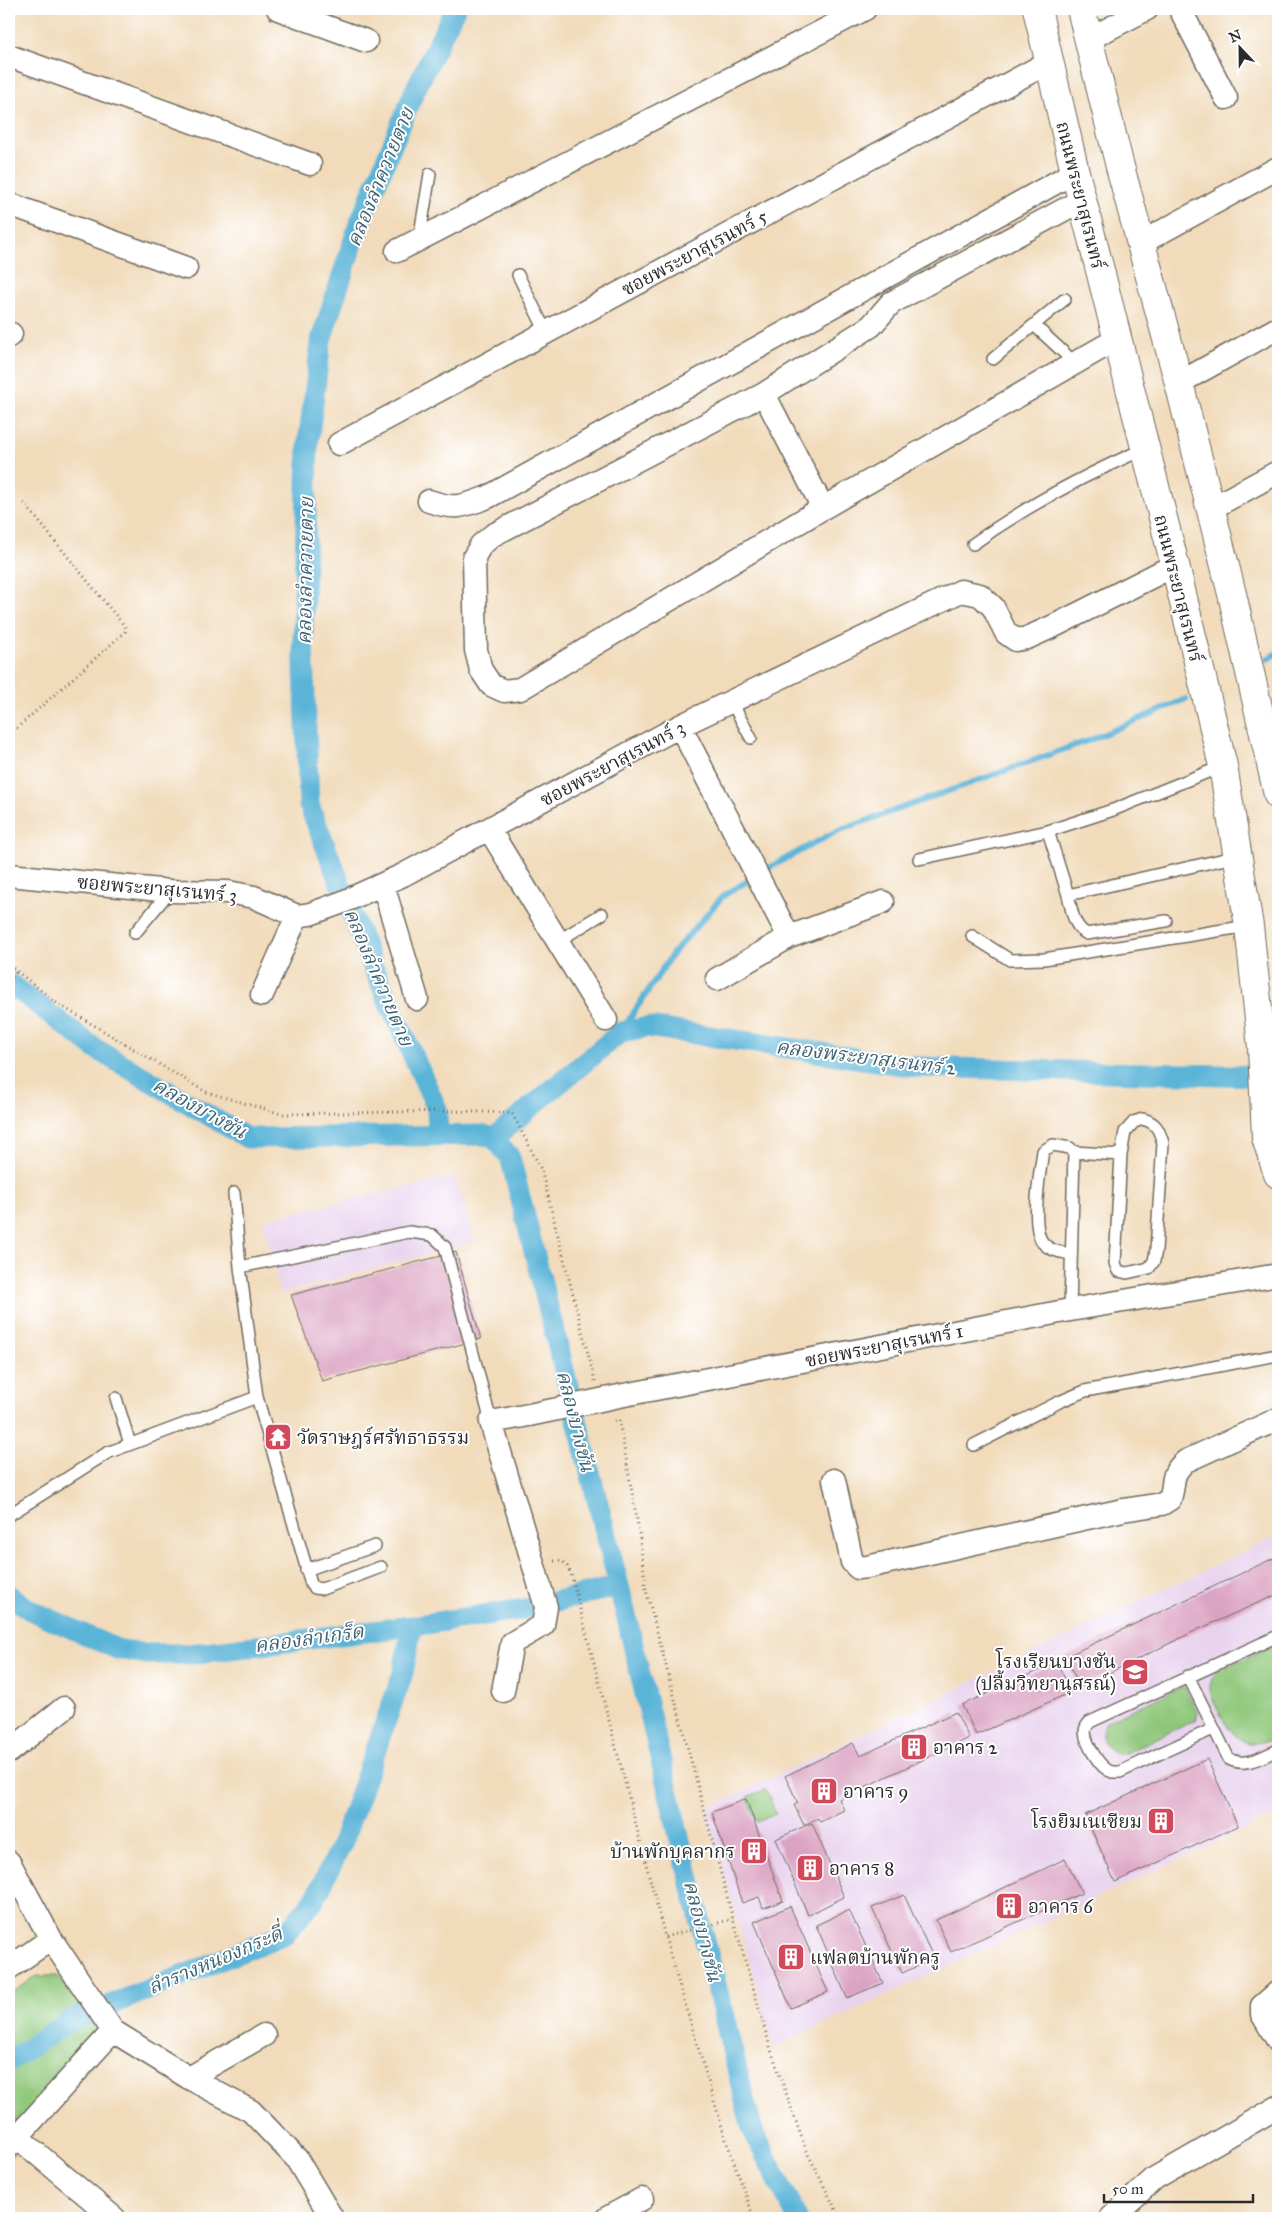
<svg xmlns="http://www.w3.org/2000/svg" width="1287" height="2227" font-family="'IM FELL Great Primer','Noto Serif Thai',serif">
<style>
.built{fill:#e8d2ee}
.green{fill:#8fc77a;stroke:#5d7952}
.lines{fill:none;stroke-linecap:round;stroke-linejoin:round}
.stream{stroke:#5ab4d8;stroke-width:6}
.canal{stroke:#5ab4d8;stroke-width:21}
.building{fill:#dba3c2}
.service-casing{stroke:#70695d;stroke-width:14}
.minor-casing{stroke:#70695d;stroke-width:25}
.tertiary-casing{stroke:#70695d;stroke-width:30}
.path{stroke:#70695d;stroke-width:3;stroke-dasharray:1 4;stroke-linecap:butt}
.service{stroke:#fff;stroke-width:11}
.minor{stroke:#fff;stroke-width:22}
.tertiary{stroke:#fff;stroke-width:28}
.minor-bridge-casing{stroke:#70695d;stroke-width:25;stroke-linecap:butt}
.minor-bridge{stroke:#fff;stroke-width:22}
.labels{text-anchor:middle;stroke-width:4;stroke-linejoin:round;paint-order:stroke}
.street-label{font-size:19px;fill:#2b2b2b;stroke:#fff}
.poi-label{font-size:19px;fill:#2b2b2b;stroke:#fff;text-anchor:start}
.water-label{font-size:20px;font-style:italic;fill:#3e6270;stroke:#fff}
</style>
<rect width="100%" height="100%" fill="#fff"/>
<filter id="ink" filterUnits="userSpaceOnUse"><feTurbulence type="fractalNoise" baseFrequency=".02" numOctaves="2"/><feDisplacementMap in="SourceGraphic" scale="10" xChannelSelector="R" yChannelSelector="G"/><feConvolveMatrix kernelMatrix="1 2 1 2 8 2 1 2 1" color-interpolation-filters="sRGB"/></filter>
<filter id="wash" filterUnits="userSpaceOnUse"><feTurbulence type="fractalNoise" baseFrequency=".0096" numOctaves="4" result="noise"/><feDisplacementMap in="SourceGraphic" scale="20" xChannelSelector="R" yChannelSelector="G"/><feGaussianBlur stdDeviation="1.12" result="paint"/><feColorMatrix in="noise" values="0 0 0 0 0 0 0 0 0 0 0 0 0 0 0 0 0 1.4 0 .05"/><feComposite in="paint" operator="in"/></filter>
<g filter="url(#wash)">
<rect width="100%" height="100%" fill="#f1dbbb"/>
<path class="built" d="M455 1176 471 1226 473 1242 280 1294 263 1220Z
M1278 1535V1814L774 2047 706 1809Z"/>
<path class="green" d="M1278 1643V1736C1267 1741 1253 1747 1241 1740 1230 1734 1211 1701 1210 1690 1209 1683 1213 1677 1217 1671Z
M1182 1687 1185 1688 1198 1712 1196 1720 1123 1754C1106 1754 1095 1734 1107 1721Z
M766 1789 776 1814 757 1822 747 1797Z
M36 1976H57L113 2041 9 2159V1995Z"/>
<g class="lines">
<path class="stream" d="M1267 659 1278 653
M621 1032 673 953 723 896 774 865 835 832 1090 740 1186 699"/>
<path class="canal" d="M9 983 96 1049 247 1138 484 1135 494 1138 510 1157 619 1586 679 1836 752 2129 797 2218
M438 1135 437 1109 373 967 309 805 303 642 308 444 321 340 358 227 415 90 455 9
M494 1138 621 1032 648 1027 916 1067 1258 1076 1278 1079
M9 1595 30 1610 117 1649 146 1654H191L412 1626 524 1609 619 1586
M9 2061 68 2022 285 1934 315 1899 343 1841 403 1673 412 1626"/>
</g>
<g id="blocks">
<path class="building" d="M456 1252 481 1339 322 1381 291 1295Z
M1278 1556V1594L1197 1630 1080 1687 1065 1657Z
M1057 1662 1071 1692 976 1735 962 1705Z
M956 1712 969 1738 839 1799 844 1810 820 1822 818 1818 804 1825 794 1805 798 1803 785 1776 853 1743 860 1756Z
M1207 1759 1238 1826 1115 1882 1085 1815Z
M746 1799 783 1901 763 1908 759 1897 742 1903 712 1812Z
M812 1823 844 1897 808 1915 776 1839Z
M1065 1859 1082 1893 951 1952 936 1920Z
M904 1895 934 1959 902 1973 872 1908Z
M790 1906 828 1992 791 2008 754 1922Z
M849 1910 883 1983 847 1998 816 1925Z"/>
</g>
</g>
<g filter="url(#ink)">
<use href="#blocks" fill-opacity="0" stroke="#70695d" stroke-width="1"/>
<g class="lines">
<g class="service-casing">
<path id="service" d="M419 240 430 174
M518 275 546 332
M1034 325 1075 363
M993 359 1065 299
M973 544C1026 506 1085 475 1144 449
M731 701 751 738
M1048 831 1068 895 1238 856
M919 859 1048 831 1113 810 1223 766
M1068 895C1072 910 1073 927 1087 934L1166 921
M135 933 170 891
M972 936 1010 960 1044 959 1248 926
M558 941 602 914
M1143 1119C1157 1123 1159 1130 1163 1143L1156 1250 1154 1261 1149 1268 1127 1273 1118 1271 1115 1263 1121 1155 1125 1132 1134 1122Z
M1074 1152 1121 1155
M240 1267 409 1232 432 1235 445 1247 491 1422
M1070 1310 1074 1152 1070 1148 1053 1145 1043 1151C1040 1171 1030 1227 1043 1243 1050 1251 1061 1252 1071 1254
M257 1397 311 1584 315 1588 322 1589 381 1567
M116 1398 130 1444
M974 1445 1059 1402 1085 1391 1278 1355
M9 1515 107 1453 257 1397 240 1267 234 1193
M306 1570 375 1546
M1188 1676 1229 1759C1246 1768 1263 1756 1278 1750
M1213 1729 1120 1772C1117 1772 1114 1772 1112 1772 1100 1769 1086 1744 1085 1732 1085 1727 1087 1725 1090 1722L1278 1636"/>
</g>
<g class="minor-casing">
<path id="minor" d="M278 9 366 41
M1180 9 1226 98
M1089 39 1147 9
M9 56 310 164
M1082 200 891 303 871 326 764 394 493 535 481 545 474 557 476 650 481 670 491 685 504 691 520 689 823 508 1117 339
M9 204 186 268
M1141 243 1278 168
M397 251 865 9
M9 336 11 334
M1179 383 1278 328
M764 394 823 508
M339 444 1049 62
M429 501C456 510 461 507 488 497L1075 172
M1210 509 1278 472
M680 726 789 937 883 902
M489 829 606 1020
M9 875 170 891 228 892 254 897 297 916 310 914 343 902 403 875 680 726 961 591 980 595 993 607 1006 633 1016 640 1027 638 1056 625 1175 565
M383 885 417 999
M717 979 789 937
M262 995 297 916
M624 1395 1070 1310 1278 1275
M834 1480 852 1562 858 1568 867 1567 1123 1510 1162 1504 1170 1499C1176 1481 1169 1475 1186 1461L1278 1419
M503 1691 512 1643 543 1625 546 1607 491 1422 529 1415
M9 1752 64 1708
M9 1862 51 1939 113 2031 189 2078 251 2111 296 2158 332 2218
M9 1968 51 1939
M1278 1992 1262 2006V2014L1278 2041
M189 2078 264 2035
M17 2137 114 2218
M9 2146 113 2031
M607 2218 642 2199
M1111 2218 1155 2178 1278 2107"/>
</g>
<g class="tertiary-casing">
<path id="tertiary" d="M1037 9 1075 172 1175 565 1223 766 1249 926 1262 1047 1266 1138 1278 1174
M1081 9 1119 163 1179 383 1232 594 1278 795"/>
</g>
<path class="path" d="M9 735 125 632 126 628 24 503
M9 965 58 1004 206 1092 282 1114 452 1111 512 1113 541 1169 595 1381
M9 981 17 971
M614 1420H619L639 1531 646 1590 733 1919 771 2050 806 2150 840 2218
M554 1561H562L567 1566 571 1574 665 1937 724 2134 754 2218
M665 1937 733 1919"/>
<use href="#service" class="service"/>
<use href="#minor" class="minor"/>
<use href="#tertiary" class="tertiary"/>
<g class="minor-bridge-casing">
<path id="minor-bridge" d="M529 1415 624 1395"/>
</g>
<use href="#minor-bridge" class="minor-bridge"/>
</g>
</g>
<defs>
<g id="temple-square" transform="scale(1.4375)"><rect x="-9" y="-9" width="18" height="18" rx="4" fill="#d1495b" stroke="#fff"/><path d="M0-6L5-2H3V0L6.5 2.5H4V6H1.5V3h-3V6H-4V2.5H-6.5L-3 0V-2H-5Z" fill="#fff"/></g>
<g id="school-square" transform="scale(1.4375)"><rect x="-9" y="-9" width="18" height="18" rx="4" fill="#d1495b" stroke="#fff"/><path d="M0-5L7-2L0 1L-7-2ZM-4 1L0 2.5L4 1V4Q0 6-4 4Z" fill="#fff"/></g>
<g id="building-square" transform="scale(1.4375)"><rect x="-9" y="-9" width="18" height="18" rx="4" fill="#d1495b" stroke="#fff"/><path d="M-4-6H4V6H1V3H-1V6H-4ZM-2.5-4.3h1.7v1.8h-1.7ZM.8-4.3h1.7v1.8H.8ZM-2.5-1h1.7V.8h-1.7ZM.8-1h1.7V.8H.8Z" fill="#fff"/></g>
</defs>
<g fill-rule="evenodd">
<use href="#temple-square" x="278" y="1437"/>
<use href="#school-square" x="1135" y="1672"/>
<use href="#building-square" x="914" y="1747"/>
<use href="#building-square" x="824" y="1791"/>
<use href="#building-square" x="1161" y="1821"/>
<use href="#building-square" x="754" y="1851"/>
<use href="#building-square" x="810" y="1868"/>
<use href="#building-square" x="1009" y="1906"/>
<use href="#building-square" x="791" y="1957"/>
</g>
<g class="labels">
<g class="street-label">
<text transform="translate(1081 195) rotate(76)" y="7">ถนนพระยาสุเรนทร์</text>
<text transform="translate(694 252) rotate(-28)" y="7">ซอยพระยาสุเรนทร์ 5</text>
<text transform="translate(1179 588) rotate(76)" y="7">ถนนพระยาสุเรนทร์</text>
<text transform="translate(612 763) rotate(-28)" y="7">ซอยพระยาสุเรนทร์ 3</text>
<text transform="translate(157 888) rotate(5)" y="7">ซอยพระยาสุเรนทร์ 3</text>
<text transform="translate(884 1345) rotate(-11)" y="7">ซอยพระยาสุเรนทร์ 1</text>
</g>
<g class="poi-label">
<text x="297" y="1444">วัดราษฎร์ศรัทธาธรรม</text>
<text x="1116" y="1668" text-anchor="end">โรงเรียนบางชัน<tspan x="1116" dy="22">(ปลื้มวิทยานุสรณ์)</tspan></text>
<text x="933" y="1754">อาคาร 2</text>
<text x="843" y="1798">อาคาร 9</text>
<text x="1142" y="1828" text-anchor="end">โรงยิมเนเซียม</text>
<text x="735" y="1858" text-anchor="end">บ้านพักบุคลากร</text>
<text x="829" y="1875">อาคาร 8</text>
<text x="1028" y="1913">อาคาร 6</text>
<text x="810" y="1964">แฟลตบ้านพักครู</text>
</g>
<g class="water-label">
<text transform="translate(380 177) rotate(-68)" y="7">คลองลำควายตาย</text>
<text transform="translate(305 571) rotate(-89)" y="7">คลองลำควายตาย</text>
<text transform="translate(379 977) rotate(67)" y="7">คลองลำควายตาย</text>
<text transform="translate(866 1057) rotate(7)" y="7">คลองพระยาสุเรนทร์ 2</text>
<text transform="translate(200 1108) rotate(29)" y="7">คลองบางชัน</text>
<text transform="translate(576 1421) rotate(76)" y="7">คลองบางชัน</text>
<text transform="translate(309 1638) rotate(-8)" y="7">คลองลำเกร็ด</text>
<text transform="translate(703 1931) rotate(76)" y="7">คลองบางชัน</text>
<text transform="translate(215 1960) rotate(-23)" y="7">ลำรางหนองกระดี่</text>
</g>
</g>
<rect width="1287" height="2227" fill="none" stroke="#fff" stroke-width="30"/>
<g transform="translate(1240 48) rotate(338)" stroke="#ffffff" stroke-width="4" paint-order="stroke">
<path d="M0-4L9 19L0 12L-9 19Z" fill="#2b2b2b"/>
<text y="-8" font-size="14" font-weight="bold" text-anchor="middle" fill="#2b2b2b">N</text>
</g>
<path d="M1104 2194v8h149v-8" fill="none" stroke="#2b2b2b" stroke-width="2.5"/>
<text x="1112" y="2194" font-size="15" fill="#2b2b2b" stroke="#ffffff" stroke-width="4" paint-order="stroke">50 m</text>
</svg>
